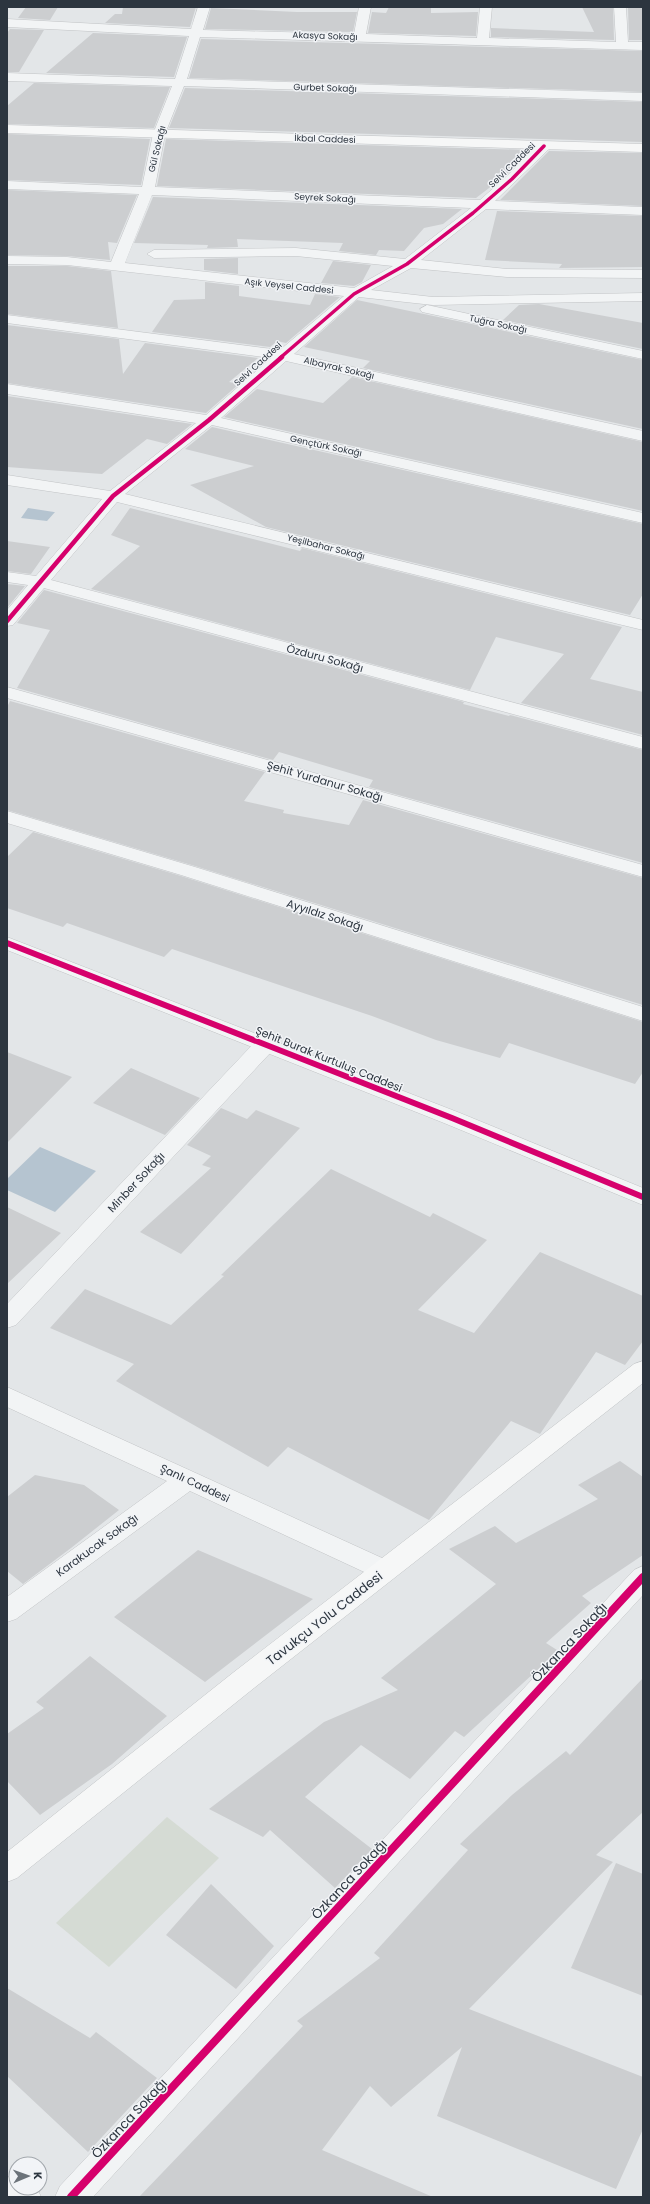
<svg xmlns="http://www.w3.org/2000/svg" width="650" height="2204" font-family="Poppins,sans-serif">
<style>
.green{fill:#d5dbd4}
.water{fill:#b5c4d0}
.building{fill:#ccced0}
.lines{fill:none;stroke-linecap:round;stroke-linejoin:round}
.minor-casing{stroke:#c2c4c6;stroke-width:1}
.tertiary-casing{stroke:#c2c4c6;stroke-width:1}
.secondary-casing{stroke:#c2c4c6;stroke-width:1}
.primary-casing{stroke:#c0c3c5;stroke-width:1}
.minor{fill:#f2f4f5;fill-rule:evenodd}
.tertiary{fill:#f2f4f5;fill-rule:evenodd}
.secondary{fill:#f6f7f7;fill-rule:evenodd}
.primary{fill:#f6f7f7;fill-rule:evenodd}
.cycleway-far3-casing{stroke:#f2f4f7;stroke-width:5}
.cycleway-far2-casing{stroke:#f2f4f7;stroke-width:6}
.cycleway-far1-casing{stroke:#f2f4f7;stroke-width:8}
.cycleway-casing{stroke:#f2f4f7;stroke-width:10}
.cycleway-far3{stroke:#d6006c;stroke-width:3.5}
.cycleway-far2{stroke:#d6006c;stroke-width:4.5}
.cycleway-far1{stroke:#d6006c;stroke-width:6}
.cycleway{stroke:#d6006c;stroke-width:8}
.labels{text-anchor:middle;stroke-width:3;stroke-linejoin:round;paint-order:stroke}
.far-street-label{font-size:9px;fill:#2c353f;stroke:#f2f4f7}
.street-label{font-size:11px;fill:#2c353f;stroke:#f2f4f7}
.near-street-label{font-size:13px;fill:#2c353f;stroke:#f2f4f7}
</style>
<rect width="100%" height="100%" fill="#e3e6e8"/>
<path class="green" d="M167 1817 219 1858 109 1967 56 1923Z"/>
<path class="water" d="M28 508 54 512H55L47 521 21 518Z
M40 1147 96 1171 55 1212 7 1190V1179Z"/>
<path class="building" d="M26 7H58L50 20 18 18Z
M123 7H196L190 27 105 23 115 14H122Z
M389 7H431V13L478 12 476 36 368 33 372 12 386 13Z
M582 7H613L614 40 491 37V28L594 32Z
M628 7H643V40H629Z
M211 8 297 12H357L353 32 205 29Z
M10 29 44 30 19 72H7V33Z
M93 33 187 37 174 77 46 73Z
M201 39 643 51V92L189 78Z
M34 83 170 87 154 128 7 124V106Z
M185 88 643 102V142L169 128Z
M7 134 150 139 141 185 7 180Z
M166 139 530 150 506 175 476 198 157 186Z
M549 151 643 153V206L500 200Z
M7 190 137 195 117 243 108 242 110 260 67 256 7 255Z
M153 197 462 209 443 224 424 228 404 251 379 250 376 255 339 251 343 243 237 239 238 247 207 248 208 245 134 243Z
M497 211 643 216V267L559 268 562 264 485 260Z
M238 258V274L204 270V259Z
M333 261 371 265 362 282 354 286 321 283Z
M7 266H67L111 271 118 328 7 314Z
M205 282 239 286V296L310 305 315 294 340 297 286 343 277 341 270 347 152 332 174 300 205 299Z
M357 300 643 360V429L363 368 370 361 304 347Z
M539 304 643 323V349L503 320 519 305Z
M7 325 119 339 123 374 145 343 258 358 229 382 239 384 206 413 7 383Z
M352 377 643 442V511L224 417 257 389 323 403Z
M7 396 192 424 167 444 147 439 102 474 7 467Z
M212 427 643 524V594L630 615 266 527 190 485 254 466 185 449Z
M130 508 300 551 302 548 622 627 590 679 643 692V735L521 703 564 654 496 637 470 690 91 589 140 546 111 535Z
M7 541 50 547 31 574 7 571Z
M7 584 25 586 7 608Z
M44 590 464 702 463 704 509 716 510 715 643 750V863L369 787 373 780 279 752 273 760 17 688 50 630 17 623Z
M10 701 265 772 244 801 284 810 283 813 349 825 363 800 643 878V1005L195 866 7 810V707Z
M33 832 181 876 643 1022V1072L635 1084 509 1043 500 1058 436 1040 372 1016 172 949 164 957 67 923 63 927 7 908V857Z
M7 1052 72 1077 7 1143Z
M131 1068 200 1098 165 1135 93 1103Z
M221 1108 247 1119 256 1110 300 1128 181 1254 140 1232 211 1168 202 1165 211 1156 187 1145Z
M331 1169 430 1217 433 1213 487 1240 418 1310 474 1333 540 1252 643 1296V1341L625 1365 596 1352 540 1434 511 1421 429 1520 288 1447 268 1467 116 1381 134 1364 50 1328 85 1289 171 1325 224 1276 221 1275Z
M7 1207 61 1233 7 1284Z
M620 1461 643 1477V1555L582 1596 591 1603 546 1643 557 1650 545 1663 464 1737 455 1731 410 1779 361 1745 305 1797 372 1849 335 1888 270 1830 263 1837 209 1809 324 1722 398 1690 381 1678 496 1584 449 1549 495 1526 516 1543 598 1499 578 1485Z
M35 1475 84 1485 119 1510 71 1548 23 1584 7 1571V1497Z
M198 1550 313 1599 205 1682 114 1617Z
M90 1656 167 1716 112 1764 40 1815 7 1781V1734L44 1708 36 1702Z
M643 1678V1812L596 1855 613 1862 469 2009 643 2077V2129L616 2189 437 2116 462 2047 391 2107 370 2086 322 2150 433 2197H139L303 2026 297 2021 380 1958 374 1953 468 1850 460 1844 512 1795 566 1751 570 1755Z
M616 1863 643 1874V1996L571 1968Z
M211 1884 274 1946 236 1989 166 1935Z
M7 1988 90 2038 96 2032 157 2078 88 2152 7 2076Z"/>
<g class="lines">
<g class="minor-casing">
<path id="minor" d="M198 7H210L203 30 354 34 359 7H371L366 34 477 38 480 7H492L489 38 616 42 614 7H626L628 42H643V50L200 37 187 79 643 93V101L184 86 165 134 155 187 480 200 507 176 539 143 544 142 550 146 549 149 495 201 643 207V215L486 209 421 260 507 269 643 270V278L507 277 411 268 371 290 433 297 643 293V301L433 305 359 297 294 354 643 431V441L286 361 221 418 643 513V523L212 425 125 494 643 620V630L117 502 51 580 643 737V749L44 588 13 625 7 626V610L28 585 7 582V572L36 576 102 499 7 485V475L110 491 196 423 7 394V384L206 415 271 358 7 323V315L280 350 344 296 67 265 7 264V256L67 257 111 262 139 194 7 189V181L142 187 153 134 172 86 7 81V73L175 79 189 36 7 27V19L191 29ZM152 195 471 208 405 259 296 248 154 250 147 254 154 258 296 256 393 266 354 288 125 263Z
M427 305 643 351V359L422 312 420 309Z
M7 687 643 865V877L7 698Z
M7 811 195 867 643 1007V1021L181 875 7 823Z
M265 1038 273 1040 276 1045 273 1050 16 1325 7 1328V1304L257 1040Z
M7 1387 393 1563 397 1570 393 1577 384 1580 375 1577 190 1491 16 1619 7 1622V1597L167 1481 7 1407Z
M643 1566V1595L93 2197H55L60 2186 634 1570Z
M16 2174V2188H37L41 2197H7V2178Z"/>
</g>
<g class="tertiary-casing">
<path id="tertiary" d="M7 937 460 1113 643 1188V1205L444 1123 7 950Z"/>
</g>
<g class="secondary-casing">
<path id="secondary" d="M7 125 643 144V152L7 133Z"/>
</g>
<g class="primary-casing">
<path id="primary" d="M643 1361V1383L254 1688 17 1878 7 1882V1852L234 1672 634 1364Z"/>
</g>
<use href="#minor" class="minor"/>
<use href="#tertiary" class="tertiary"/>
<use href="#secondary" class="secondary"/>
<use href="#primary" class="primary"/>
<g class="cycleway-far3-casing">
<path id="cycleway-far3" d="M280 358 354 294 407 264 473 213 512 179 544 146"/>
</g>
<g class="cycleway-far2-casing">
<path id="cycleway-far2" d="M7 621 113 496 209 420 282 357"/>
</g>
<g class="cycleway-far1-casing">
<path id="cycleway-far1" d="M7 943 452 1118 643 1197"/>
</g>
<g class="cycleway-casing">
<path id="cycleway" d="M71 2197 643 1577"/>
</g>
<use href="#cycleway-far3" class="cycleway-far3"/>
<use href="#cycleway-far2" class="cycleway-far2"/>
<use href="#cycleway-far1" class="cycleway-far1"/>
<use href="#cycleway" class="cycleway"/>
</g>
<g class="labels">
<g class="far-street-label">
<text transform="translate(325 36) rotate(2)" y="3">Akasya Sokağı</text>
<text transform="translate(325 88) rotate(2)" y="3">Gurbet Sokağı</text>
<text transform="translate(325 139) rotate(2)" y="3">İkbal Caddesi</text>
<text transform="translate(157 149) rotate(-76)" y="3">Gül Sokağı</text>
<text transform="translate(512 165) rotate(-44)" y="3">Selvi Caddesi</text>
<text transform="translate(325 198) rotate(3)" y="3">Seyrek Sokağı</text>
<text transform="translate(289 286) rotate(6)" y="3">Aşık Veysel Caddesi</text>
<text transform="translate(498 324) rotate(12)" y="3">Tuğra Sokağı</text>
<text transform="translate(258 364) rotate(-42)" y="3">Selvi Caddesi</text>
<text transform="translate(339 368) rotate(13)" y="3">Albayrak Sokağı</text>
<text transform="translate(326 446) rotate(12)" y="3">Gençtürk Sokağı</text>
<text transform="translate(326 547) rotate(14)" y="3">Yeşilbahar Sokağı</text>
</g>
<g class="street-label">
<text transform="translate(325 658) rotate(15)" y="4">Özduru Sokağı</text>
<text transform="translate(325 781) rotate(16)" y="4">Şehit Yurdanur Sokağı</text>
<text transform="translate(325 915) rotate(18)" y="4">Ayyıldız Sokağı</text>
<text transform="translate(329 1059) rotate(22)" y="4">Şehit Burak Kurtuluş Caddesi</text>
<text transform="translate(136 1182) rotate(-47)" y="4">Minber Sokağı</text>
<text transform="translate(195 1483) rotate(25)" y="4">Şanlı Caddesi</text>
<text transform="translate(97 1545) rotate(-36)" y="4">Karakucak Sokağı</text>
</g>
<g class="near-street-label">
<text transform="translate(324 1618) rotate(-38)" y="5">Tavukçu Yolu Caddesi</text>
<text transform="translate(569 1642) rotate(-47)" y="5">Özkanca Sokağı</text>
<text transform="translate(349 1879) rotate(-47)" y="5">Özkanca Sokağı</text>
<text transform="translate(129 2118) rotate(-47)" y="5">Özkanca Sokağı</text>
</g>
</g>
<rect width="650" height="2204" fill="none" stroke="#2c353f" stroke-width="16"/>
<g transform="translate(28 2176) rotate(88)"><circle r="19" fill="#f2f4f7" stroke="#a3a8ad"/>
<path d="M0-3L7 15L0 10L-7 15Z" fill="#6c737a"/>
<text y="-6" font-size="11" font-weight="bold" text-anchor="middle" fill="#2c353f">K</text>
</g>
</svg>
